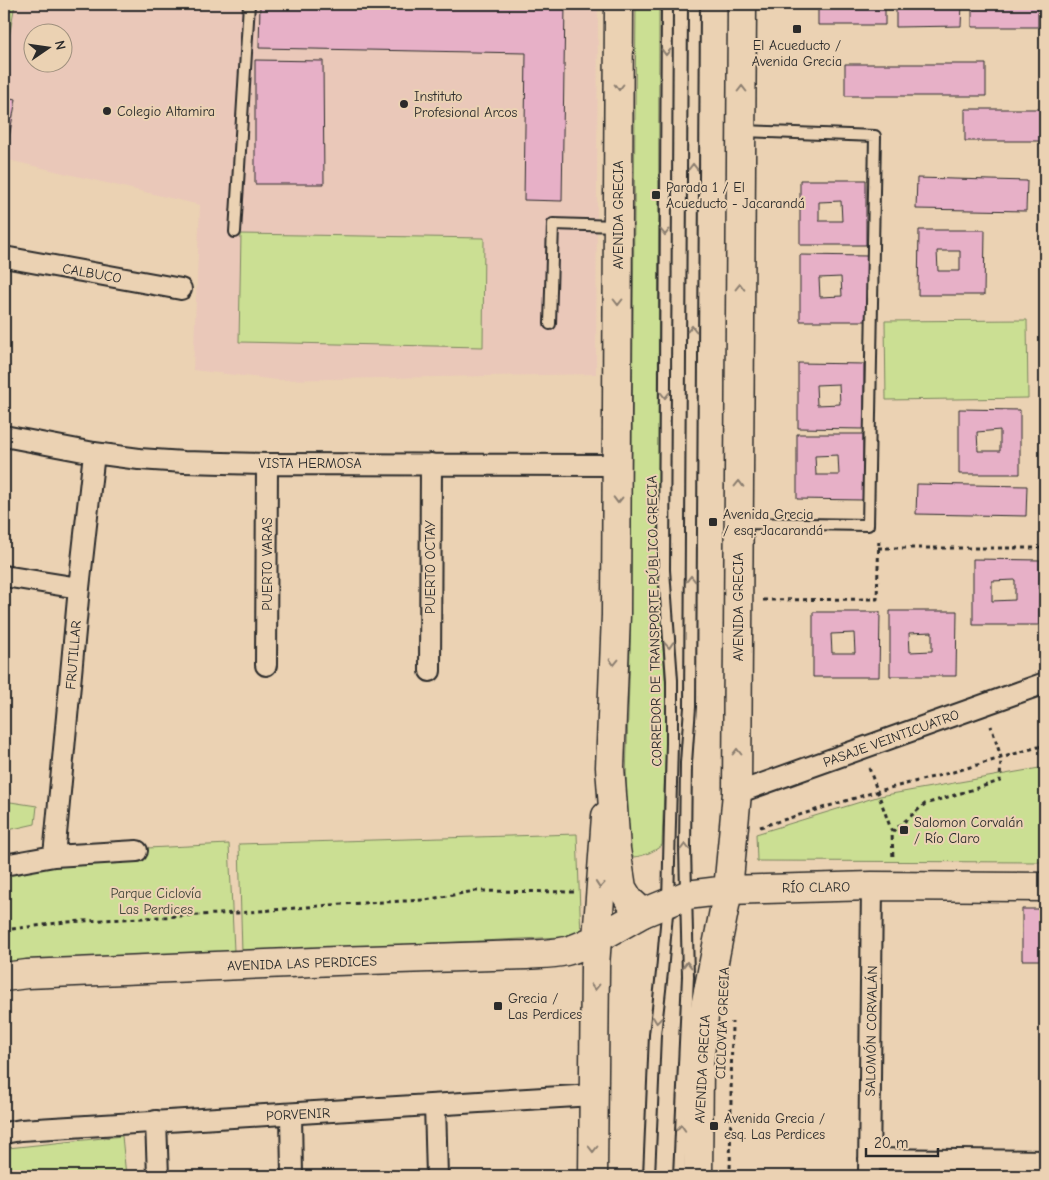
<svg xmlns="http://www.w3.org/2000/svg" width="1049" height="1180" font-family="'Comic Neue',sans-serif">
<style>
.built{fill:#eac8b9;fill-rule:evenodd}
.green{fill:#cbdf93;stroke:#7b855f}
.building{fill:#e7b0c7;stroke:#2b2b2b;fill-rule:evenodd}
.lines{fill:none;stroke-linecap:round;stroke-linejoin:round}
.lane-casing{stroke:#2b2b2b;stroke-width:14}
.street-casing{stroke:#2b2b2b;stroke-width:24}
.secondary-casing{stroke:#2b2b2b;stroke-width:31}
.primary-casing{stroke:#2b2b2b;stroke-width:31}
.path{stroke:#2b2b2b;stroke-width:3;stroke-dasharray:4 4;stroke-linecap:butt}
.lane{stroke:#ebd2b3;stroke-width:10}
.street{stroke:#ebd2b3;stroke-width:20}
.secondary{stroke:#ebd2b3;stroke-width:28}
.primary{stroke:#ebd2b3;stroke-width:28}
.oneway{stroke:#8b7e6f}
.poi-dot{fill:#2b2b2b;stroke:#ebd2b3;stroke-width:2}
.labels{text-anchor:middle;stroke-width:4;stroke-linejoin:round;paint-order:stroke}
.poi-label{font-size:14px;fill:#2b2b2b;stroke:#ebd2b3;text-anchor:start}
.street-label{font-size:14px;fill:#2b2b2b;stroke:#ebd2b3}
.park-label{font-size:14px;fill:#43463b;stroke:#ebd2b3}
</style>
<rect width="100%" height="100%" fill="#ebd2b3"/>
<filter id="ink" filterUnits="userSpaceOnUse"><feTurbulence type="fractalNoise" baseFrequency=".02" numOctaves="2"/><feDisplacementMap in="SourceGraphic" scale="10" xChannelSelector="R" yChannelSelector="G"/><feConvolveMatrix kernelMatrix="1 2 1 2 8 2 1 2 1" color-interpolation-filters="sRGB"/></filter>
<g filter="url(#ink)">
<path class="built" d="M4 4H598L596 374 277 380 193 370 200 205 4 159ZM32 32H62V62H32Z"/>
<path class="green" d="M4 4H15L4 64Z
M636 4H659L658 576 667 707 662 845C654 852 640 858 628 857L624 844 630 651Z
M241 234 484 238 483 347 239 342Z
M1027 320 1028 398 886 400 885 321Z
M1045 767V862L757 861 756 834 880 796Z
M4 801 37 806 35 824 4 831Z
M577 834 581 936 242 953 239 844Z
M229 844 234 951 26 961 4 964V855Z
M122 1136 126 1176H11L8 1148Z"/>
<path class="building" d="M260 4H565L562 201 524 200 526 53 259 48Z
M818 4H885V25H818Z
M896 4H962L961 26 896 27Z
M972 4H1038V27H972Z
M255 60 323 61 324 184H255Z
M845 64H986V96H845Z
M4 97 16 99 8 143 4 142Z
M965 109H1045V141H965Z
M917 178 1027 181 1026 211 916 209Z
M800 180H866V245H800ZM841 201 842 221H819V202Z
M919 230H985L984 295H918ZM937 251H960V271H938Z
M800 255 867 256 866 321H800ZM841 277 842 296 820 297 819 278Z
M798 363 864 364V429L798 428ZM839 384 840 404 817 405 816 385Z
M959 409 1020 410V474H959ZM1000 430V451H978L977 432Z
M797 434H863V500L797 499ZM838 455 839 475H816L815 456Z
M917 484 1027 486 1026 516 916 514Z
M973 559 1040 560 1039 625H973ZM1015 580V600L992 601V581Z
M890 611H957L956 676H890ZM932 632V651L910 652 909 633Z
M813 612H880L879 677H813ZM854 633 855 653H832L831 634Z
M1022 909H1042V960H1022Z"/>
<g class="lines">
<g class="lane-casing">
<path id="lane" d="M235 232 249 4
M550 324 553 224 617 226
M741 523 868 525 875 136 743 131
M649 1176 655 1035 662 972 668 902 672 743V680L664 570 667 4
M679 1176 688 976 685 848 686 763 690 707 694 4"/>
</g>
<g class="street-casing">
<path id="street" d="M4 257 181 289
M4 436 94 453 139 459 184 462 267 464 618 465
M4 576 79 588
M266 665 267 464
M430 671 431 464
M737 793 1045 683
M54 856 79 588 94 453
M4 865 54 856 137 851
M435 1105 437 1176
M291 1114 292 1176
M156 1121 158 1176
M4 1133 21 1130C212 1117 403 1107 593 1095
M869 1159 1045 1161
M869 1176 872 886"/>
</g>
<g class="secondary-casing">
<path id="secondary" d="M4 977 27 974 336 961 527 955C540 954 553 954 566 951 588 946 621 925 643 913
M593 1176 595 966 606 816
M698 1176 699 1065 705 1007 728 890"/>
</g>
<g class="primary-casing">
<path id="primary" d="M619 4 616 615 610 767 616 849 622 888 630 901 643 913 687 895 728 890 872 886 1045 887
M728 890 737 793 742 4"/>
</g>
<path class="path" d="M878 548H1045
M763 600 877 599 879 537
M869 768 892 832 893 860
M760 827 878 791 953 772 1045 745
M892 832 925 804 1000 781 1001 757 991 726
M4 930 66 922 237 913 343 904 425 900 475 891 576 892
M730 1176 732 1022"/>
<use href="#lane" class="lane"/>
<use href="#street" class="street"/>
<use href="#secondary" class="secondary"/>
<use href="#primary" class="primary"/>
</g>
<defs><path id="oneway-chevron" d="M-2-3.5L2.5 0L-2 3.5" fill="none" stroke-width="1.6" stroke-linecap="round" stroke-linejoin="round" transform="scale(1.25)"/></defs>
<g class="oneway">
<use href="#oneway-chevron" transform="translate(666 52) rotate(91)"/>
<use href="#oneway-chevron" transform="translate(619 87) rotate(90)"/>
<use href="#oneway-chevron" transform="translate(742 89) rotate(-90)"/>
<use href="#oneway-chevron" transform="translate(693 167) rotate(-90)"/>
<use href="#oneway-chevron" transform="translate(665 232) rotate(90)"/>
<use href="#oneway-chevron" transform="translate(740 287) rotate(-89)"/>
<use href="#oneway-chevron" transform="translate(618 302) rotate(90)"/>
<use href="#oneway-chevron" transform="translate(692 329) rotate(-90)"/>
<use href="#oneway-chevron" transform="translate(665 395) rotate(90)"/>
<use href="#oneway-chevron" transform="translate(739 484) rotate(-89)"/>
<use href="#oneway-chevron" transform="translate(618 500) rotate(91)"/>
<use href="#oneway-chevron" transform="translate(691 579) rotate(-90)"/>
<use href="#oneway-chevron" transform="translate(669 645) rotate(86)"/>
<use href="#oneway-chevron" transform="translate(614 662) rotate(92)"/>
<use href="#oneway-chevron" transform="translate(737 752) rotate(-90)"/>
<use href="#oneway-chevron" transform="translate(685 847) rotate(-90)"/>
<use href="#oneway-chevron" transform="translate(600 885) rotate(95)"/>
<use href="#oneway-chevron" transform="translate(687 965) rotate(-91)"/>
<use href="#oneway-chevron" transform="translate(595 987) rotate(91)"/>
<use href="#oneway-chevron" transform="translate(657 1020) rotate(97)"/>
<use href="#oneway-chevron" transform="translate(681 1128) rotate(-87)"/>
<use href="#oneway-chevron" transform="translate(593 1149) rotate(90)"/>
</g>
</g>
<g class="poi-dot">
<rect x="792" y="24" width="10" height="10" rx="2.5"/>
<circle cx="404" cy="104" r="5"/>
<circle cx="107" cy="111" r="5"/>
<rect x="651" y="190" width="10" height="10" rx="2.5"/>
<rect x="708" y="517" width="10" height="10" rx="2.5"/>
<rect x="899" y="825" width="10" height="10" rx="2.5"/>
<rect x="493" y="1001" width="10" height="10" rx="2.5"/>
<rect x="709" y="1121" width="10" height="10" rx="2.5"/>
</g>
<g class="labels">
<g class="poi-label">
<text x="797" y="50" text-anchor="middle">El Acueducto /<tspan x="797" dy="16">Avenida Grecia</tspan></text>
<text x="414" y="101">Instituto<tspan x="414" dy="16">Profesional Arcos</tspan></text>
<text x="117" y="116">Colegio Altamira</text>
<text x="666" y="192">Parada 1 / El<tspan x="666" dy="16">Acueducto - Jacarandá</tspan></text>
<text x="723" y="519">Avenida Grecia<tspan x="723" dy="16">/ esq. Jacarandá</tspan></text>
<text x="914" y="827">Salomon Corvalán<tspan x="914" dy="16">/ Río Claro</tspan></text>
<text x="508" y="1003">Grecia /<tspan x="508" dy="16">Las Perdices</tspan></text>
<text x="724" y="1123">Avenida Grecia /<tspan x="724" dy="16">esq. Las Perdices</tspan></text>
</g>
<g class="street-label">
<text transform="translate(618 215) rotate(-90)" y="5">AVENIDA GRECIA</text>
<text transform="translate(92 273) rotate(10)" y="5">CALBUCO</text>
<text x="310" y="468">VISTA HERMOSA</text>
<text transform="translate(267 564) rotate(-90)" y="5">PUERTO VARAS</text>
<text transform="translate(430 567) rotate(-90)" y="5">PUERTO OCTAY</text>
<text transform="translate(738 607) rotate(-90)" y="5">AVENIDA GRECIA</text>
<text transform="translate(654 621) rotate(-91)" y="5">CORREDOR DE TRANSPORTE PÚBLICO GRECIA</text>
<text transform="translate(73 655) rotate(-85)" y="5">FRUTILLAR</text>
<text transform="translate(891 738) rotate(-20)" y="5">PASAJE VEINTICUATRO</text>
<text transform="translate(816 887) rotate(-1)" y="5">RÍO CLARO</text>
<text transform="translate(302 963) rotate(-2)" y="5">AVENIDA LAS PERDICES</text>
<text transform="translate(722 1023) rotate(-88)" y="5">CICLOVIA GRECIA</text>
<text transform="translate(871 1031) rotate(-89)" y="5">SALOMÓN CORVALÁN</text>
<text transform="translate(702 1069) rotate(-87)" y="5">AVENIDA GRECIA</text>
<text transform="translate(298 1114) rotate(-3)" y="5">PORVENIR</text>
</g>
<g class="park-label">
<text x="156" y="898">Parque Ciclovía<tspan x="156" dy="16">Las Perdices</tspan></text>
</g>
</g>
<rect width="1049" height="1180" fill="none" stroke="#ebd2b3" stroke-width="20"/>
<rect x="10" y="10" width="1029" height="1160" fill="none" stroke="#2b2b2b" stroke-width="2" filter="url(#ink)"/>
<g transform="translate(48 48) rotate(77)"><circle r="24" fill="#ebd2b3" stroke="#9e8f7d"/>
<path d="M0-4L9 19L0 12L-9 19Z" fill="#2b2b2b"/>
<text y="-8" font-size="14" font-weight="bold" text-anchor="middle" fill="#2b2b2b">N</text>
</g>
<path d="M866 1148v8h72v-8" fill="none" stroke="#2b2b2b" stroke-width="2.5"/>
<text x="874" y="1148" font-size="15" fill="#2b2b2b" stroke="#ebd2b3" stroke-width="4" paint-order="stroke">20 m</text>
</svg>
